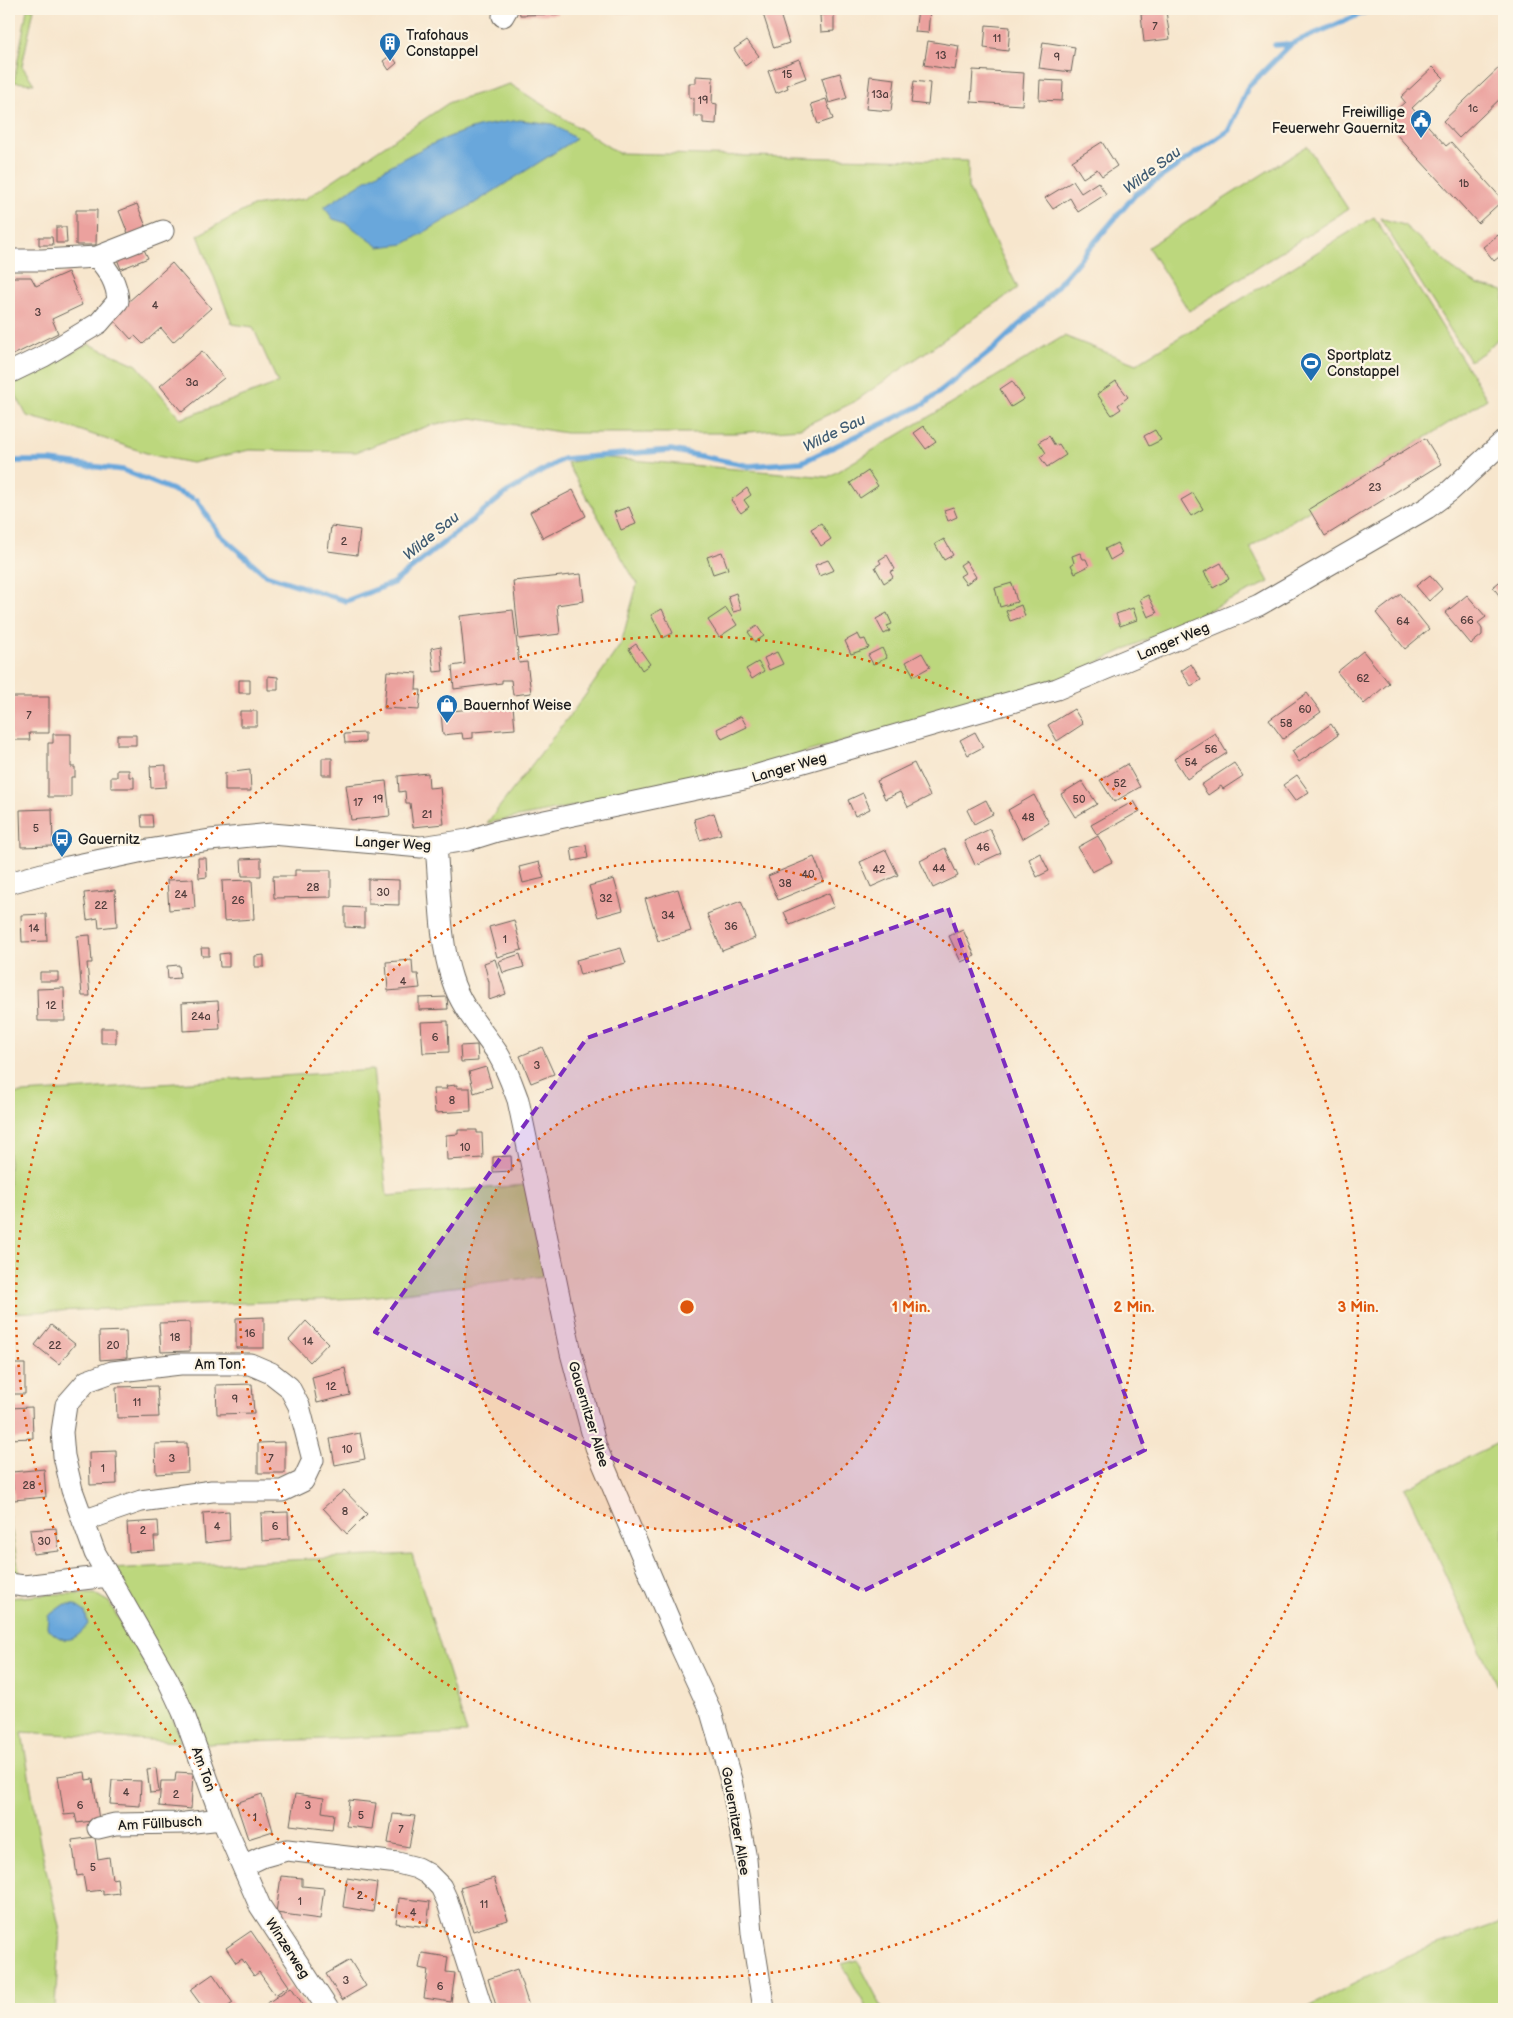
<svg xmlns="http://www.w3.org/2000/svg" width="1513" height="2018" font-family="'Balsamiq Sans',sans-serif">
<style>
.green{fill:#bcd77d;stroke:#6c7a4c}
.water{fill:#69a7db;stroke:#42627c}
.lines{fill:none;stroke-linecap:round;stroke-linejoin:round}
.stream{stroke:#69a7db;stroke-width:5.5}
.building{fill:#eba19e}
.minor-casing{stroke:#69635a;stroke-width:23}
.minor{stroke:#fff;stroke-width:21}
.marked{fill:#7b2cbf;fill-opacity:0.2;stroke:#7b2cbf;stroke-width:4;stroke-dasharray:10 6;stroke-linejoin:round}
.ring{fill:none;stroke:#de560d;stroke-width:2.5;stroke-dasharray:2.5 5}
.labels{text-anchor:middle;stroke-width:4.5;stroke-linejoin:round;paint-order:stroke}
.number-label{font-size:11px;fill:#503d3c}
.poi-label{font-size:14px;fill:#1c1c1c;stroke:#fcf5e5;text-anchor:start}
.street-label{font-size:14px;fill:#1c1c1c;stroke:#fcf5e5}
.water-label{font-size:15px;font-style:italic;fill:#3f5b72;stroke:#fcf5e5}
.centre{fill:#de560d;stroke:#fcf5e5;stroke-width:2.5}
.ring-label{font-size:15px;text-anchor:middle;font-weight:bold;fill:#de560d;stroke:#fcf5e5;stroke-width:4.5;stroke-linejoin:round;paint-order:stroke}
</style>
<rect width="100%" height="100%" fill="#fcf5e5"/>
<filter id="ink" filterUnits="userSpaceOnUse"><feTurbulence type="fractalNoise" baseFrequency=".02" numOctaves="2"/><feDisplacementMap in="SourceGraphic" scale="10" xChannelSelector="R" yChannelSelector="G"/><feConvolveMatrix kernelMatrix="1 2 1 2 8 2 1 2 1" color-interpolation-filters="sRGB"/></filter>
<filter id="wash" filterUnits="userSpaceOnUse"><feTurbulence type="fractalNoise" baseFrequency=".0096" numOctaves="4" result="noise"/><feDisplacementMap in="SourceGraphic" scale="20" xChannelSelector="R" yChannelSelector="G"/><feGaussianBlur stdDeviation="1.12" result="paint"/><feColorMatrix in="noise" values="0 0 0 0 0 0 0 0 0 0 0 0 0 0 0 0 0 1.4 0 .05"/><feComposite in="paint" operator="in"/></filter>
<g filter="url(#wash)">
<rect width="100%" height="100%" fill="#f7e6cd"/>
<path class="green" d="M27 9H34L22 66 34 84 14 82Z
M510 84 618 153 968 161V188L1018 288 854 402 800 428 736 433H566L472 418 431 425 356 452 249 450 192 463 152 455 79 430 27 416 10 384 89 344 137 365 181 419 278 383 253 327 232 324 198 235 253 206 305 199 450 102Z
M1307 146 1348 209 1189 311 1148 247Z
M1374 217 1487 399 1250 547 1269 582 1062 679 709 780 487 823 584 697 621 644 637 584 567 463 597 457 828 477 1064 336 1136 364Z
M1380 218 1404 225 1453 269 1478 285 1504 291V332L1486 351 1470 361Z
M373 1070 387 1196 526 1185 544 1276 360 1298 9 1313V1094Z
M1504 1440V1701L1405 1488Z
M9 1516 20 1578 9 1575Z
M412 1554 467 1733 205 1744 110 1569Z
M56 1594H95L109 1602 166 1700 181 1742 22 1732 40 1843 60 1930 55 2006 58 2009H9V1598Z
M1504 1921V2009H1305L1412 1954Z
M857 1960 883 2009H867L842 1964Z"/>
<path class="water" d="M520 120 553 124 576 139 475 203 404 244 379 247 346 223 333 219 324 207C372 176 422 143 478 127 492 124 506 122 520 120Z
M63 1605H75L85 1612 88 1624C75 1643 62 1645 47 1627L48 1616Z"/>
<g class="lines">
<path class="stream" d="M1275 45 1291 44
M9 461H50L123 470 192 498
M197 500 219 534 266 575 346 601 393 583 506 493 563 459 671 450 749 466 802 462 924 404 997 346 1045 300 1135 195 1229 130 1248 87 1291 44 1372 9"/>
</g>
<g id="blocks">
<path class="building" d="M519 9H558V14L520 15Z
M617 9H648L649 13H618Z
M769 9H774L776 15 780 14 789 43 774 48 762 11Z
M918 9H930L928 33 915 32Z
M1166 11 1170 39 1144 42 1141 14Z
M834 14V31L821 32 820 15Z
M986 25 1010 27 1008 51 984 48Z
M747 40 759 56 745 66 734 49Z
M928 41 959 46 955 70 924 65Z
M1043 42 1075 47 1071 72 1039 68Z
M391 55 397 63 389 70 383 61Z
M799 59 806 78 787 85 788 88 776 93 768 71Z
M1504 63V95L1459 138 1443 121Z
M1433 67 1444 78 1412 108 1446 146 1451 142 1503 200 1478 223 1395 133 1399 129 1388 117 1405 102 1401 97Z
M973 70 1024 73 1022 105 971 102Z
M840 73 847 98 829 103 822 78Z
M696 76 713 77 712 103 717 104 716 124 703 123V116H694V98L689 97V83H696Z
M870 76 895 79 891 111 866 109Z
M1040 80 1063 81 1062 101 1039 100Z
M914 81 930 83 928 105 911 103Z
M826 99 833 119 818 124 811 104Z
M1102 142 1117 166 1102 176 1097 169 1083 178 1072 161Z
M1073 181 1081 193 1098 182 1106 194 1078 212 1070 198 1053 209 1045 198Z
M137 204 147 229 129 236 119 211Z
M76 210H97L96 245H76Z
M56 227H66L67 243H56Z
M1498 235 1504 243V253L1494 261 1483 247Z
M39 237H52L53 245H39Z
M141 243 148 258 121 269 115 254Z
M172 263 211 308 173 342 161 328 143 344 135 336 131 339 111 317Z
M68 272 82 305 52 319 58 333 9 357V277H31L36 286Z
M202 351 224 378 182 412 160 386Z
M1012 381 1024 399 1011 407 1000 389Z
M1116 381 1128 397 1118 405 1121 409 1112 415 1097 394Z
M924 426 936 442 926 449 914 433Z
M1155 430 1161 440 1149 446 1144 436Z
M1049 436 1055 446 1059 444 1066 455 1047 467 1040 457 1046 453 1039 442Z
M1425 438 1441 464 1325 536 1309 509Z
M868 471 878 486 860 498 850 483Z
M747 488 751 495 744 500 749 507 741 513 731 500Z
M573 490 586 516 543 538 530 512Z
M1193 493 1203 509 1191 516 1181 500Z
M629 507 636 524 621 530 614 512Z
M953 507 957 517 948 521 944 510Z
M821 523 831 539 821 546 811 529Z
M331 526 360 530 357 555 328 551Z
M944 539 953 555 944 560 935 544Z
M1117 543 1122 553 1110 560 1105 549Z
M722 552 728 569 713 574 707 557Z
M1080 553 1083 559H1086L1089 566 1075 573 1071 565 1074 563 1072 556Z
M887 555 895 569 890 572 893 577 884 583 875 567 881 563 879 560Z
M828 560 834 570 819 576 815 565Z
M966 561 976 577 966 584 960 576 965 573 960 565Z
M1221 563 1229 579 1213 588 1204 572Z
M581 574 584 601 557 605 560 634 519 639 513 581Z
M1430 575 1442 589 1429 601 1416 586Z
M1504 578V602L1493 587Z
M1012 583 1017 602 1000 607 995 588Z
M736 593 741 610 733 612 728 596Z
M1401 594 1429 629 1405 649 1376 613Z
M1148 595 1157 613 1148 617 1140 599Z
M1467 595 1486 617 1478 623 1482 629V635L1471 644 1445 613Z
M1021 605 1025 616 1010 621 1006 611Z
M726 608 737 625 719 637 708 620Z
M1133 608 1137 620 1120 626 1116 614Z
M662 609 673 633 663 638 651 615Z
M513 610 519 663 527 662 531 693 513 695 511 680H502V683L454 689 452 666 465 664 460 616Z
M887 613 892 624 887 626 890 631 884 634 876 619Z
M757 626 764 636 755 642 748 632Z
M858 634 861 640 865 639 869 648 851 654 845 641Z
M636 644 650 664 642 670 629 649Z
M441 646 443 671 434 672 431 648Z
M882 648 887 658 873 664 868 655Z
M1363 651 1389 683 1364 704 1337 672Z
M777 652 783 664 769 670 764 658Z
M922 653 930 667 914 676 906 662Z
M758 662 764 671 752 679 746 669Z
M1191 664 1201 680 1191 686 1181 671Z
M387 671 417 673 416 690H421L419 710 384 708Z
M268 676 278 677V690H268Z
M239 680H250V693H239Z
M1307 693 1321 712 1283 739 1269 720Z
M9 697H49V733H29L30 740H12L11 733H9Z
M513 705 515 729 473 732V738L463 739 462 733 443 735 441 712Z
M1074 709 1083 724 1057 741 1048 725Z
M240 711H257V726H240Z
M741 716 747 727 722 739 717 729Z
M1331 724 1338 735 1299 762 1292 751Z
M975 732 983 747 968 755 960 740Z
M365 733V742L345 743 344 734Z
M1215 733 1227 753 1187 779 1174 759Z
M53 734H71V767H75V777H71V797H48V743H53Z
M117 735H136V745H117Z
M322 758H332V775H322Z
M914 763 930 796 908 807 900 792 885 799 877 781Z
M1234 763 1243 776 1223 789 1221 786 1208 795 1201 785Z
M1127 764 1140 787 1114 802 1100 780Z
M166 765V787L151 788 150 766Z
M117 770H129V777H134V788H111V777H117Z
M250 770 251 791H225V773Z
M428 773 429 788 440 787 444 824 413 827 410 803H406L405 791 399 792 398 776Z
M1297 775 1309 792 1295 801 1283 785Z
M386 781 390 816 351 820 346 785Z
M1082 781 1097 804 1075 817 1061 794Z
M863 793 870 809 855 816 848 800Z
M1034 795 1049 823 1022 839 1008 810Z
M986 800 993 814 974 824 967 810Z
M1134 801 1140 811 1097 835 1091 825Z
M52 809 53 846 21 847 20 810Z
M714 813 721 834 700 840 694 819Z
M141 815H152L153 827H142Z
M990 829 1001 853 975 865 964 841Z
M1098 836 1112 862 1092 872 1078 847Z
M586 845 588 858 573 861 571 848Z
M945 848 958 876 933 888 920 861Z
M886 850 898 875 871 887 860 862Z
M1040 853 1049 871 1037 877 1029 859Z
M814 857 824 881 778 900 768 876Z
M198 858H206L207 877 199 878Z
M261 858V876H242L241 859Z
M539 862 544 878 523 883 519 867Z
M295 870H331V897L274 898 273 876H295Z
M193 879 195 908 169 910 167 880Z
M368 879 399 880V905L368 904Z
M614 879 623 910 598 917 589 886Z
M252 880 254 919 224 921 222 881Z
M678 889 691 931 658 941 645 899Z
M115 890 117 926 99 928 98 918 87 920 84 893Z
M829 893 834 907 790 925 784 912Z
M741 901 755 938 722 951 707 914Z
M345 907 364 908V928L345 927Z
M46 914 47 941 22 942 21 915Z
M514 920 522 950 497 957 489 927Z
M963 930 975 956 961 962 949 936Z
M90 935 92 963H87L90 996H82L77 936Z
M201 948H209V956H202Z
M621 948 626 963 580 975 576 960Z
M229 953V967H220L219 954Z
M520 954 524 967 503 973 499 961Z
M264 955V967H255V956Z
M495 959 506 994 489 1000V982L484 963Z
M412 960 413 974H418L420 988 388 991 386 962Z
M179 965 180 978 168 979 167 966Z
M40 972H58V981H40Z
M64 988 65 1021H38L37 989Z
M447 997 448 1009 419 1010V998Z
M218 1001 220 1029 183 1031 182 1003Z
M448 1021 449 1052 423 1053 421 1022Z
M101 1028H116V1043H101Z
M477 1045 478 1061 461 1062 460 1046Z
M542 1047 554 1074 531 1083 520 1056Z
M486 1067 492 1087 474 1093 469 1072Z
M457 1085V1088H470L471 1111 435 1113 433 1089H447L446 1086Z
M458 1130H477V1133H482L483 1158 447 1160 446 1135 458 1134Z
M511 1156 512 1171 493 1172V1157Z
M264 1317V1348H236V1318Z
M306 1321 328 1343 310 1362 289 1340Z
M190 1322V1351L161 1352 159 1323Z
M51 1325 75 1344 59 1364 35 1345Z
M126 1331 127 1358 100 1360 99 1332Z
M9 1364H25V1394H9Z
M345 1368 350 1395 317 1403 312 1377Z
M252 1384 254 1413 217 1414 216 1385Z
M157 1386 159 1417 117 1418 116 1387Z
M32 1407 33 1438 9 1439V1408Z
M360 1433 365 1459 335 1465 330 1439Z
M285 1442V1473H258V1443Z
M187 1443 188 1472 156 1474 155 1444Z
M116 1451 117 1484 90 1485 89 1452Z
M44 1469 46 1497 14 1500 12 1472Z
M344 1490 367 1514 347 1534 323 1508Z
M229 1511 230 1540 205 1543 203 1513Z
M288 1512 289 1539 262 1541 261 1513Z
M158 1521 159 1537H154L155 1550 129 1552 127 1523Z
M56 1528 59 1551 33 1554 30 1530Z
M156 1768 159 1792 150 1793 147 1769Z
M85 1772 86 1780 93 1779 99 1820 77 1823 75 1814 64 1815 58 1776Z
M176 1772 193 1773 191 1809 159 1806 161 1781H175Z
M112 1780 141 1781 140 1806 110 1804Z
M262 1794 273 1831 248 1839 236 1803Z
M295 1794 324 1798 322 1812 334 1814 332 1830 290 1825Z
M349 1800 376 1803 372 1829 346 1826Z
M393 1814 415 1816 409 1847 388 1843Z
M95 1837 98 1859 109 1857 112 1879 117 1878 119 1893 103 1895V1890L86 1892 83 1875 77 1876 72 1840Z
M281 1876 302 1878V1886L324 1888 320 1919 276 1913Z
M347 1878 377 1883 373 1912 343 1907Z
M494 1878 508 1920 473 1931 460 1888Z
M399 1898 430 1902 427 1927 396 1923Z
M251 1931 289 1986 275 1995 259 1972 254 1976 242 1959 236 1963 226 1948Z
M422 1953 448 1957 446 1972 455 1973 451 2002 424 1998 428 1970 419 1968Z
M350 1960 366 1986 342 2000 326 1974Z
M517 1969 530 2009H497L488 1979Z
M213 1974 233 2003 224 2009H204L190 1990Z
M291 1987 306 2009H270L266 2004Z"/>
</g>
</g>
<g filter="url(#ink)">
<use href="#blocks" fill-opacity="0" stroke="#69635a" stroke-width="1"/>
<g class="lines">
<g class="minor-casing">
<path id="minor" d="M503 16 507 9
M9 260H42L97 257 163 231
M9 373 44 356 99 323 118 301C117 283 109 271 97 257
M436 846C440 887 439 940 452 979 461 1008 482 1030 498 1054 507 1069 512 1084 518 1100L571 1353 596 1447 679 1643 711 1712 731 1780 746 1859 752 1933 764 2009
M9 883 68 867 148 850 210 840 272 834 421 847 468 840 497 831 744 779 1057 689 1259 605 1427 508 1450 491 1504 441
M83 1521 141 1501 212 1491H282L303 1481 313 1460 299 1406 289 1387 271 1373 250 1364H180L112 1372 87 1381 66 1405 62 1432 64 1456 72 1490 95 1553 169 1682 183 1712 222 1819 260 1906 328 2009
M9 1584 24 1586 108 1576
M98 1828 115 1824 185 1823 222 1819
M243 1866 262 1857 287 1850 398 1863 417 1868 428 1874 441 1887 447 1900 482 2009"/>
</g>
<use href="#minor" class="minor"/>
</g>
</g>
<path class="marked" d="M948 908 1145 1450 863 1591 375 1332 587 1038Z"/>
<circle cx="687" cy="1307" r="224" fill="#de560d" fill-opacity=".12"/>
<g class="ring">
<circle cx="687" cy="1307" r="224"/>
<circle cx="687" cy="1307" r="447"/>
<circle cx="687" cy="1307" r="671"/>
</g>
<defs>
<g id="building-pin" transform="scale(1.125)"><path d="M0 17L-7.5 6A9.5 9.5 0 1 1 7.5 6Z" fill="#1f6fb2" stroke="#fcf5e5"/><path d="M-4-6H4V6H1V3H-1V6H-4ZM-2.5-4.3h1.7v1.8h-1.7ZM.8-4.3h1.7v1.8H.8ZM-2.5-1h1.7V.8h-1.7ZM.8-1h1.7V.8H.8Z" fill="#fff"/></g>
<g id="civic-pin" transform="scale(1.125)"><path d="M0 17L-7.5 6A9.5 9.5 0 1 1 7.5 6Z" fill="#1f6fb2" stroke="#fcf5e5"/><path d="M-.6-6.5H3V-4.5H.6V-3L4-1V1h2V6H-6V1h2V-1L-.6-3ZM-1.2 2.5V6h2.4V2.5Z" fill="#fff"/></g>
<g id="stadium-pin" transform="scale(1.125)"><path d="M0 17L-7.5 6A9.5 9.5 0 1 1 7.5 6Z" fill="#1f6fb2" stroke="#fcf5e5"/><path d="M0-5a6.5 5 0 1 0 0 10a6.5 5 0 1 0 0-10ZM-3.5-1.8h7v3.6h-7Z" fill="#fff"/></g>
<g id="shop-pin" transform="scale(1.125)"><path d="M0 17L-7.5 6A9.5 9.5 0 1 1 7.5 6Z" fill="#1f6fb2" stroke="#fcf5e5"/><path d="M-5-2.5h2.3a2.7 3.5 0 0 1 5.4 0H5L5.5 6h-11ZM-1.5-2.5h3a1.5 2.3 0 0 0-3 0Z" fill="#fff"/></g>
<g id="bus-pin" transform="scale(1.125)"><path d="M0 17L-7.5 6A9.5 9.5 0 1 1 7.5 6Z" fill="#1f6fb2" stroke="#fcf5e5"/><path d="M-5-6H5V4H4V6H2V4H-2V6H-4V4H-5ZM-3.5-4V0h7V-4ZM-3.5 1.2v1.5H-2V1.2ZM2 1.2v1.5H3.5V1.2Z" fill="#fff"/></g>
</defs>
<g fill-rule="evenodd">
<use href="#building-pin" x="390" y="43"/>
<use href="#civic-pin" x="1421" y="120"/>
<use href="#stadium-pin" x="1311" y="363"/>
<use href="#shop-pin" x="447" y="705"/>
<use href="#bus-pin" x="62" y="839"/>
</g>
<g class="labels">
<g class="number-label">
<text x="1155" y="30">7</text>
<text x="997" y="42">11</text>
<text x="941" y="59">13</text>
<text x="1057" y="61">9</text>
<text x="787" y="78">15</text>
<text x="880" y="98">13a</text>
<text x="703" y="104">19</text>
<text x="1473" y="112">1c</text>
<text x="1464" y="187">1b</text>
<text x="155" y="309">4</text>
<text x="38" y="316">3</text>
<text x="192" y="386">3a</text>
<text x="1375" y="491">23</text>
<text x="344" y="545">2</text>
<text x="1467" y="624">66</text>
<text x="1403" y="625">64</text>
<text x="1363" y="682">62</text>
<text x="1305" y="713">60</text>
<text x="29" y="719">7</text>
<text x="1286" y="727">58</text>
<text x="1211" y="753">56</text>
<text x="1191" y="766">54</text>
<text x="1120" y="787">52</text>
<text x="378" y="803">19</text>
<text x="1079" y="803">50</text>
<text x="358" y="806">17</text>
<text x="427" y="818">21</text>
<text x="1028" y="821">48</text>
<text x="36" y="832">5</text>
<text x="983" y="851">46</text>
<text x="939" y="872">44</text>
<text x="879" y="873">42</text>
<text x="808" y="878">40</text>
<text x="785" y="887">38</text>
<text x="313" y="891">28</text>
<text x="383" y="896">30</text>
<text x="181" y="898">24</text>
<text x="606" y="902">32</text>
<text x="238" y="904">26</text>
<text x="101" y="909">22</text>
<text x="668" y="919">34</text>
<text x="731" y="930">36</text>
<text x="34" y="932">14</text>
<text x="505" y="943">1</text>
<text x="403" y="985">4</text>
<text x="51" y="1009">12</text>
<text x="201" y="1020">24a</text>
<text x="435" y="1041">6</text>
<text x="537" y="1069">3</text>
<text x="452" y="1104">8</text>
<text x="465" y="1151">10</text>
<text x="250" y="1337">16</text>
<text x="175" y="1341">18</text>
<text x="308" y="1345">14</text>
<text x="55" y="1349">22</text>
<text x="113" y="1349">20</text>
<text x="331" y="1390">12</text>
<text x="235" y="1403">9</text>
<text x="137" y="1406">11</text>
<text x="347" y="1453">10</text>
<text x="172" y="1462">3</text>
<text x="271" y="1462">7</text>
<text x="103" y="1472">1</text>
<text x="29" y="1489">28</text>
<text x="345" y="1515">8</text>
<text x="217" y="1530">4</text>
<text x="275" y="1530">6</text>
<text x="143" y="1534">2</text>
<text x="44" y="1545">30</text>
<text x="126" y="1796">4</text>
<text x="176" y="1798">2</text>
<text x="80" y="1809">6</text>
<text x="308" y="1809">3</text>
<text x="361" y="1819">5</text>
<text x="255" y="1821">1</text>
<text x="401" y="1833">7</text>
<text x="93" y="1871">5</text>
<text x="360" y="1899">2</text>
<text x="300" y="1905">1</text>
<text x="484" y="1908">11</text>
<text x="413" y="1916">4</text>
<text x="346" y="1984">3</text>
<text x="440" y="1990">6</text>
</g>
<g class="poi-label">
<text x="406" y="40">Trafohaus<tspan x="406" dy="16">Constappel</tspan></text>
<text x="1405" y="117" text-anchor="end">Freiwillige<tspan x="1405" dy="16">Feuerwehr Gauernitz</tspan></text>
<text x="1327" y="360">Sportplatz<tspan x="1327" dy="16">Constappel</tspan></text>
<text x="463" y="710">Bauernhof Weise</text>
<text x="78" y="844">Gauernitz</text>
</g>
<g class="street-label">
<text transform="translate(1173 641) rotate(-23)" y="5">Langer Weg</text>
<text transform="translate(789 767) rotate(-16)" y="5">Langer Weg</text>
<text transform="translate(393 843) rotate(3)" y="5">Langer Weg</text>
<text x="218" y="1369">Am Ton</text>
<text transform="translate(589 1414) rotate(73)" y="5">Gauernitzer Allee</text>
<text transform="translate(204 1769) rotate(70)" y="5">Am Ton</text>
<text transform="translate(736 1821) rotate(80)" y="5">Gauernitzer Allee</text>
<text transform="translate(160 1823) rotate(-3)" y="5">Am Füllbusch</text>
<text transform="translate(288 1948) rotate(57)" y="5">Winzerweg</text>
</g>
<g class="water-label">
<text transform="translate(1152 170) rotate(-37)" y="5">Wilde Sau</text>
<text transform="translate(834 433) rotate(-26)" y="5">Wilde Sau</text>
<text transform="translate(431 536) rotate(-39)" y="5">Wilde Sau</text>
</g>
</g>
<circle cx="687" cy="1307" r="8" class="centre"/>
<g class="ring-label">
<text x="911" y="1312">1 Min.</text>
<text x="1134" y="1312">2 Min.</text>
<text x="1358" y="1312">3 Min.</text>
</g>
<rect width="1513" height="2018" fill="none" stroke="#fcf5e5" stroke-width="30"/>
</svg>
